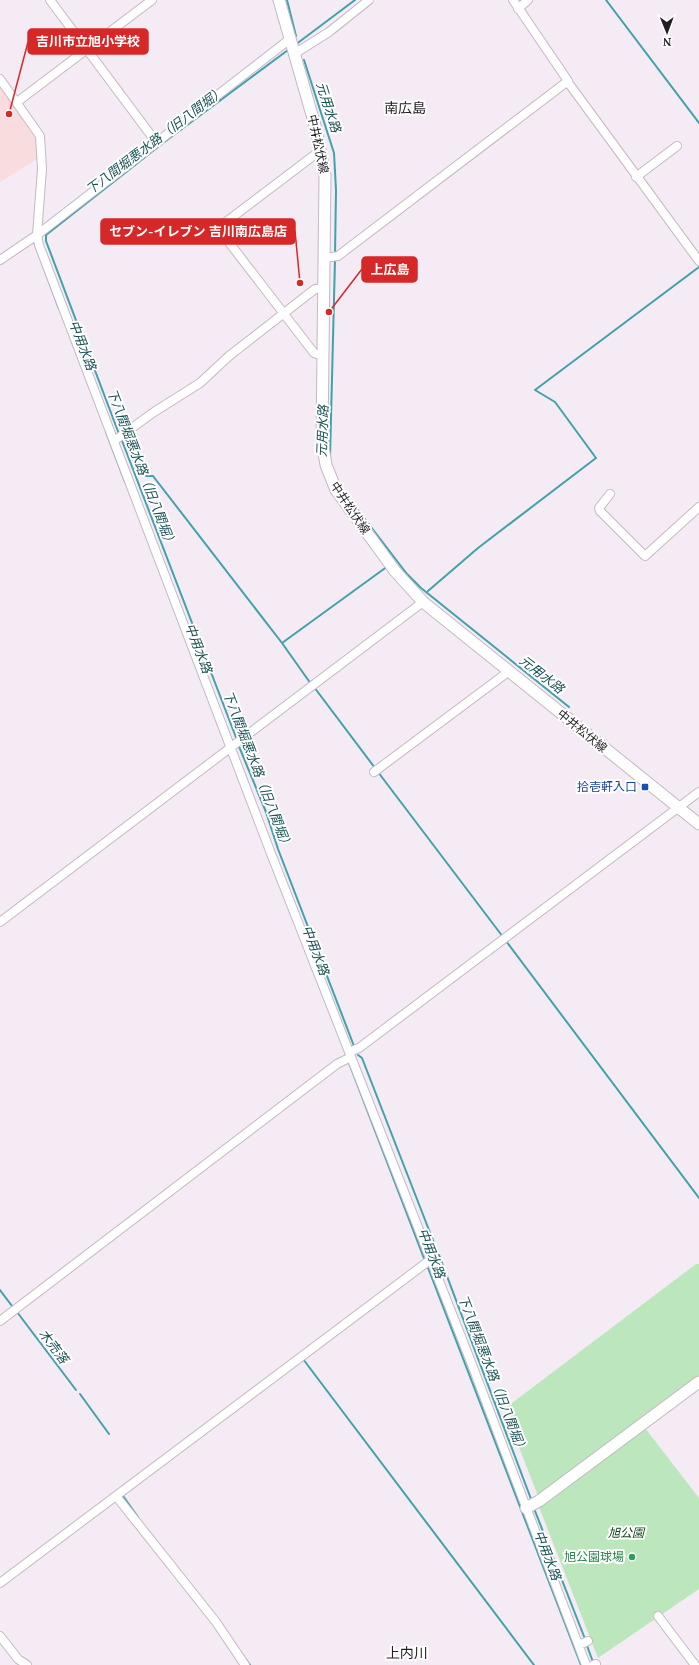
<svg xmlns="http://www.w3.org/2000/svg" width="699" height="1665" font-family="'PT Serif','Noto Sans JP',serif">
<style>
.education{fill:#f9ddde}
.green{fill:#bce7bd}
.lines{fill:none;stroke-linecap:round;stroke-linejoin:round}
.stream{stroke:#40a2aa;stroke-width:2}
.street-casing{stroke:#c3b9c2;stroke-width:10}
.secondary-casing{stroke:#c3b9c2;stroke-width:13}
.street{stroke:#fff;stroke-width:8}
.secondary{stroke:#fff;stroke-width:11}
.transit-dot{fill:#1a4fb4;stroke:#fff;stroke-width:1.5}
.leisure-dot{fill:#2e9e5b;stroke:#fff;stroke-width:1.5}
.labels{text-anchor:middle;stroke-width:4;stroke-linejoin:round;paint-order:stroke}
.street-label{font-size:12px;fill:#211d21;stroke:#fff}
.transit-label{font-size:12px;fill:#164399;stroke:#fff;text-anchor:end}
.park-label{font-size:12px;font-style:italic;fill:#15451b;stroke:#fff}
.leisure-label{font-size:12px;fill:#27864d;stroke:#fff;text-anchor:end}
.water-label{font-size:13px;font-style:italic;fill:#195155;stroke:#fff}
.quarter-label{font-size:14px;fill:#211d21;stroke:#fff}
.leader{fill:none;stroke:#d62828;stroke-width:1.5}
.callout-dot{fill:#d62828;stroke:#fff;stroke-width:1.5}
.callout{fill:#d62828;stroke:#d62828;stroke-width:1.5}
.callout-label{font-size:13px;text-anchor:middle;font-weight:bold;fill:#fff}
</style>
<rect width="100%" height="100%" fill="#f5ebf5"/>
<path class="education" d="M0 87 38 142 37 159 0 182Z"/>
<path class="green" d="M696 1264H699V1375L542 1496H538L504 1409Z
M645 1428 699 1498V1589L598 1658 539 1507Z"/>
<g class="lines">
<path class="stream" d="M287 0 296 36
M606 0 699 123
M295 45 355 0
M304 60 334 153 336 190 335 255
M34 242 36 247
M39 255 59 309
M106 432 125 482
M119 434 46 241V235L163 143 288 50
M121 438 237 740
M330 457 335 260
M146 476H153L282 643 311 684
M351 501 407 574 421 588 569 707
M428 591 478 548 596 458 555 402 535 390 699 267
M282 643 388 566
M314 687 375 768
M238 744 266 812 278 849 354 1046
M378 772 503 937
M506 941 699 1198
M358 1055 362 1058 436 1248
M349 1063 425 1261
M439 1255 531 1499
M427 1265 581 1665
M434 1265 441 1262
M0 1290 12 1306
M17 1312 76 1390
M303 1359 534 1665
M80 1394 109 1434
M123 1496 138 1517
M535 1511 585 1639
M586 1643 593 1662
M239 1650 250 1665"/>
<g class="street-casing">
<path id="street" d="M50 0 156 142
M513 0 568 81
M518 9 528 0
M294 54 329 32 369 0
M0 79 40 136 42 169 37 235 39 245 270 851 471 1362 586 1665
M570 85 699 261
M17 102 152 0
M321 150 218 228 314 353 323 356
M636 177 677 146
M325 258 338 256 564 84
M0 260 37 235 290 39
M114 441 154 412 200 383 229 356 315 289 325 288
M610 494 599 508 600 511 645 556 699 507
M374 772 508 672
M0 922 423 602
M349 1052 359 1048 699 792
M0 1321 337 1064 351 1057
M116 1496 216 1622 245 1665
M0 1583 430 1260
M658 1616 695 1665
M0 1636 18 1659 27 1665
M579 1645 588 1641
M593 1665 596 1664"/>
</g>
<g class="secondary-casing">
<path id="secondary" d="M279 0 316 129 325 175 322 440 326 465 336 490 395 571 423 602 699 824
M526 1508 539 1501 699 1382"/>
</g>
<use href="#street" class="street"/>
<use href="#secondary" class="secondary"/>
</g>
<rect class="transit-dot" x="641" y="783" width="8" height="8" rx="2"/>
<circle class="leisure-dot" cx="632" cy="1557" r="4"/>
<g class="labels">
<g class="street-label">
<text transform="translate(318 144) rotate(78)" y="4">中井松伏線</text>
<text transform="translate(350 508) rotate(56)" y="4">中井松伏線</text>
<text transform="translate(582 731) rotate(39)" y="4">中井松伏線</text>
</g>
<g class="transit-label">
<text x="637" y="791">拾壱軒入口</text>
</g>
<g class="park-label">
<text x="626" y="1537">旭公園</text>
</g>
<g class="leisure-label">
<text x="624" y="1561">旭公園球場</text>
</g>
<g class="water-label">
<text transform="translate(329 107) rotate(72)" y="5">元用水路</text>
<text transform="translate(155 140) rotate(-37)" y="5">下八間堀悪水路（旧八間堀）</text>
<text transform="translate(83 345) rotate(69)" y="5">中用水路</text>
<text transform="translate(322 431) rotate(-88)" y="5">元用水路</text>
<text transform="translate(142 468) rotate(69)" y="5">下八間堀悪水路（旧八間堀）</text>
<text transform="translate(199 648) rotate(69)" y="5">中用水路</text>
<text transform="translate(542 674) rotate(38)" y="5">元用水路</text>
<text transform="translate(258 770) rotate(69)" y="5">下八間堀悪水路（旧八間堀）</text>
<text transform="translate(316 950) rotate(69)" y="5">中用水路</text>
<text transform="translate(432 1253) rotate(69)" y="5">中用水路</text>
<text transform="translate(54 1346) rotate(53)" y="5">木売落</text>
<text transform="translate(493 1374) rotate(69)" y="5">下八間堀悪水路（旧八間堀）</text>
<text transform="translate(548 1555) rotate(69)" y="5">中用水路</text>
</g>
<g class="quarter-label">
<text x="405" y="113">南広島</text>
<text x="407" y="1658">上内川</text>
</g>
</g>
<path class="leader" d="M9 114L28 42M300 283L295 231M329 312L362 269"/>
<g class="callout-dot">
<circle cx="9" cy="114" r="4"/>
<circle cx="300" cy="283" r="4"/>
<circle cx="329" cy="312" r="4"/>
</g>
<g class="callout">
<rect x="28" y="29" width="120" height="25" rx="4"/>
<rect x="101" y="219" width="194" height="25" rx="4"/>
<rect x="362" y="257" width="55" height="25" rx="4"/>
</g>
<g class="callout-label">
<text x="88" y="46">吉川市立旭小学校</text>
<text x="198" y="236">セブン-イレブン 吉川南広島店</text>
<text x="390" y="274">上広島</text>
</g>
<g transform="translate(667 32) rotate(179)" stroke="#ffffff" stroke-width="3" paint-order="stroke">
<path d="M0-3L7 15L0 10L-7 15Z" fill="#211d21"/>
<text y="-6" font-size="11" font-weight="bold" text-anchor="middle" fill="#211d21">N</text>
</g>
</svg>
